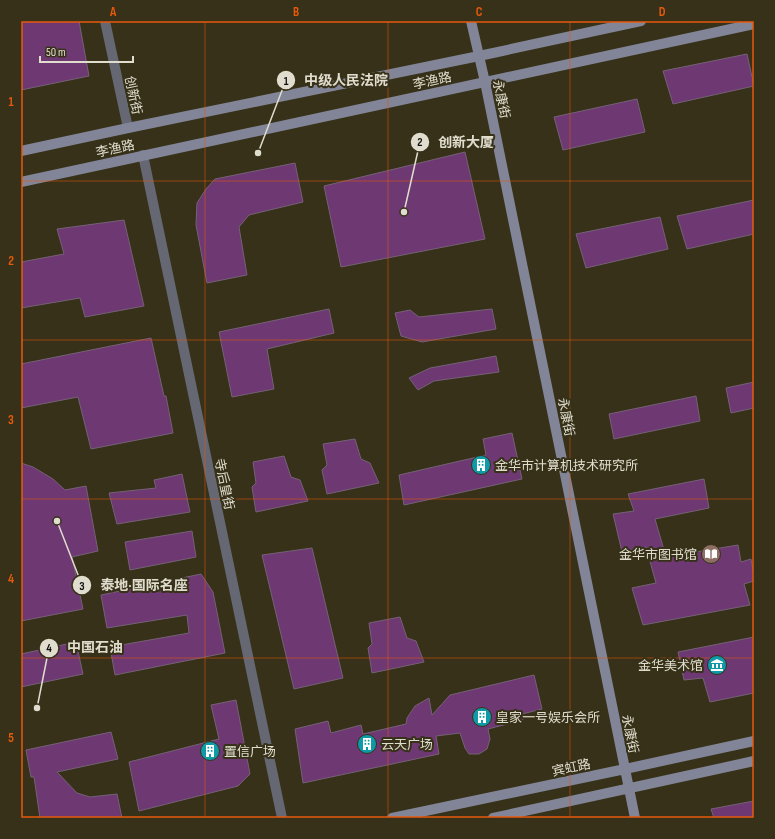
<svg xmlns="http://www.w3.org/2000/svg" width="775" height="839" font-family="'Sofia Sans Condensed','Noto Sans SC',sans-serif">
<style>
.building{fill:#6e3872;stroke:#756176}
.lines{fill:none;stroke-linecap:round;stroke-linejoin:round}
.street{stroke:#656773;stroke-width:10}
.secondary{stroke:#828597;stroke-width:10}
.grid{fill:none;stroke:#e8590c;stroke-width:1;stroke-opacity:0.55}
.labels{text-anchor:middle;stroke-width:4;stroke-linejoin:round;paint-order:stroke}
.street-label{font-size:13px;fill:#e0ddce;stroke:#363118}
.poi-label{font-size:13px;fill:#e0ddce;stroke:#363118;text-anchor:start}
.leader{fill:none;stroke:#e0ddce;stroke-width:1.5}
.callout-dot{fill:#e0ddce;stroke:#363118;stroke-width:1.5}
.mark-label{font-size:12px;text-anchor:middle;font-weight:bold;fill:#111}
.callout-label{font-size:14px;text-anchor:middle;font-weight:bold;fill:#e0ddce;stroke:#363118;stroke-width:4;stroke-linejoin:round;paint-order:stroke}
.neatline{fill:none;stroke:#e8590c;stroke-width:1.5}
.grid-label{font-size:13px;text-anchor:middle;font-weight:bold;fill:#e8590c}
</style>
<rect width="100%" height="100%" fill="#363118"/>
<path class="building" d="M21 21H79L89 76 21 90Z
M747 54 754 86 673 104 663 71Z
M637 99 645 132 563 150 554 117Z
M465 152 485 239 341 267 324 186Z
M295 163 303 202 249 215 239 227 247 275 207 283 196 225 197 203 206 189 215 179Z
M754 200V234L687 249 677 216Z
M660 217 668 249 586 268 576 234Z
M124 220 144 306 85 317 80 298 21 308V262L64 254 57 229Z
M329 309 334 333 267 349 274 389 232 397 219 332Z
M492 309 496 329 422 342 401 336 395 313 410 310 419 317Z
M151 338 164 396H166L173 433 91 449 78 397 21 408V364Z
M496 356 499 372 434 381 418 390 409 378 430 368Z
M754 382V408L731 413 726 388Z
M696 396 700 421 614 439 609 414Z
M512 433 522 479 404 505 399 475 486 455 483 439Z
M355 439 361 459 370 463 379 483 327 494 322 470 327 465 323 444Z
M284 456 291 477 300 480 308 501 256 512 252 487 256 483 253 462Z
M21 463 33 467 53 479 65 490 86 486 98 551 72 557 83 609 21 621Z
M182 474 190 512 117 524 109 493 156 488 154 480Z
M704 479 709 508 655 519 666 557 738 545 741 562 751 559 754 575V581L744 584 750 605 643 625 632 588 656 583 646 547 622 552 613 514 634 511 628 494Z
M192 531 196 557 130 570 125 542Z
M312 548 343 678 294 689 262 555Z
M201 574 213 592 225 653 115 675 110 647 189 633 187 615 107 628 101 595Z
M400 617 407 638 416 641 424 662 372 673 368 648 372 644 369 623Z
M754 637V693L710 702 703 678 684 680 678 652Z
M76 642 83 674 21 687V654Z
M534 675 542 709 522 714 523 720 488 729 490 739 487 749 479 754H469L465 748 460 733 436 736 439 754 303 783 295 729 328 721 331 733 361 725 363 734 406 724 407 718 415 706 429 698 432 715 450 695Z
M236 700 250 774 238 786 139 811 129 762 219 739 211 705Z
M111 732 118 759 57 772 77 793 90 797 117 794 122 818H40L34 777H31L26 750Z
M754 801V818H714L711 809Z"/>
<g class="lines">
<path class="street" d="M105 21 128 128
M143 155 282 818"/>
<path class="secondary" d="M471 21 485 82 635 818
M21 151 128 128 479 56 641 21
M21 182 754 24
M392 818 625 769 754 741
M493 818 754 761"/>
</g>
<path class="grid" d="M205 21V818M388 21V818M570 21V818M21 181H754M21 340H754M21 499H754M21 658H754"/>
<defs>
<g id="building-disc" transform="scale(1)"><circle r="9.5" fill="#0f9aa8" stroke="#363118"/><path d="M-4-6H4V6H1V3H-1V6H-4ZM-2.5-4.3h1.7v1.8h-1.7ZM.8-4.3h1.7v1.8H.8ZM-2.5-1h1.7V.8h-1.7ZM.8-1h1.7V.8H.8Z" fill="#fff"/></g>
<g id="library-disc" transform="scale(1)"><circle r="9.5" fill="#8d6e63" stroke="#363118"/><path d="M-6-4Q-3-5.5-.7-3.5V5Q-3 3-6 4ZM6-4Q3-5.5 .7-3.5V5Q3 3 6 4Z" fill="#fff"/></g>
<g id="museum-disc" transform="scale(1)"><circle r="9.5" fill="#0f9aa8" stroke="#363118"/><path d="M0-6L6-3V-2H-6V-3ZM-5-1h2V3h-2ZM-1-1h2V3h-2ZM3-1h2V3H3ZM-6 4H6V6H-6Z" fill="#fff"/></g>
</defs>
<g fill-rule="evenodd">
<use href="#building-disc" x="481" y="465"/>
<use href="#library-disc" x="711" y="554"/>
<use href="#museum-disc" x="717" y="665"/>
<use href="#building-disc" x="482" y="717"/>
<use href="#building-disc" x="367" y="744"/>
<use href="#building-disc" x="210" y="751"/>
</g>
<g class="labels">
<g class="street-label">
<text transform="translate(432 80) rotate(-12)" y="5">李渔路</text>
<text transform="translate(134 95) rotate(78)" y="5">创新街</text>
<text transform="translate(502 99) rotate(78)" y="5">永康街</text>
<text transform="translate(115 148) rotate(-12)" y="5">李渔路</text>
<text transform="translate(567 417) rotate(79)" y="5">永康街</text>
<text transform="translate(225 484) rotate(78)" y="5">寺后皇街</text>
<text transform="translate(631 734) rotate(79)" y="5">永康街</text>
<text transform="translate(571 767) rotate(-12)" y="5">宾虹路</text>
</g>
<g class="poi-label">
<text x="495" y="470">金华市计算机技术研究所</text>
<text x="697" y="559" text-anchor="end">金华市图书馆</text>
<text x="703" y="670" text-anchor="end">金华美术馆</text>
<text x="496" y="722">皇家一号娱乐会所</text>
<text x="381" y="749">云天广场</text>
<text x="224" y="756">置信广场</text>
</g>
</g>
<path class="leader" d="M258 153L286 80M404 212L420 142M57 521L82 585M37 708L49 648"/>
<g class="callout-dot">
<circle cx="258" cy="153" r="4"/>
<circle cx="404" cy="212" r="4"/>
<circle cx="57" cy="521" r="4"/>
<circle cx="37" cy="708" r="4"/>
<circle cx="286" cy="80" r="10"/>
<circle cx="420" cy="142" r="10"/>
<circle cx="82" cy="585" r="10"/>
<circle cx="49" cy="648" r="10"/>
</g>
<g class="mark-label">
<text x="286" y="85">1</text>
<text x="420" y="146">2</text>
<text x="82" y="590">3</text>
<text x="49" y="652">4</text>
</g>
<g class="callout-label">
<text x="346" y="85">中级人民法院</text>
<text x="466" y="147">创新大厦</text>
<text x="144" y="590">泰地·国际名座</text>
<text x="95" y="652">中国石油</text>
</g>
<rect width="775" height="839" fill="none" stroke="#363118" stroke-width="44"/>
<path d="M40 56v6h93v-6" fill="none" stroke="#e0ddce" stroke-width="2"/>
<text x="46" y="56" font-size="12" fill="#e0ddce" stroke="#363118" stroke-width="3" paint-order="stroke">50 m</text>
<rect x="22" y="22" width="731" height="795" class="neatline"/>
<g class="grid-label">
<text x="113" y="16">A</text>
<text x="296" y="16">B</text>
<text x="479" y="16">C</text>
<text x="662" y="16">D</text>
<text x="11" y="106">1</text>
<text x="11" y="265">2</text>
<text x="11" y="424">3</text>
<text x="11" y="583">4</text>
<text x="11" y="742">5</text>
</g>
</svg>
